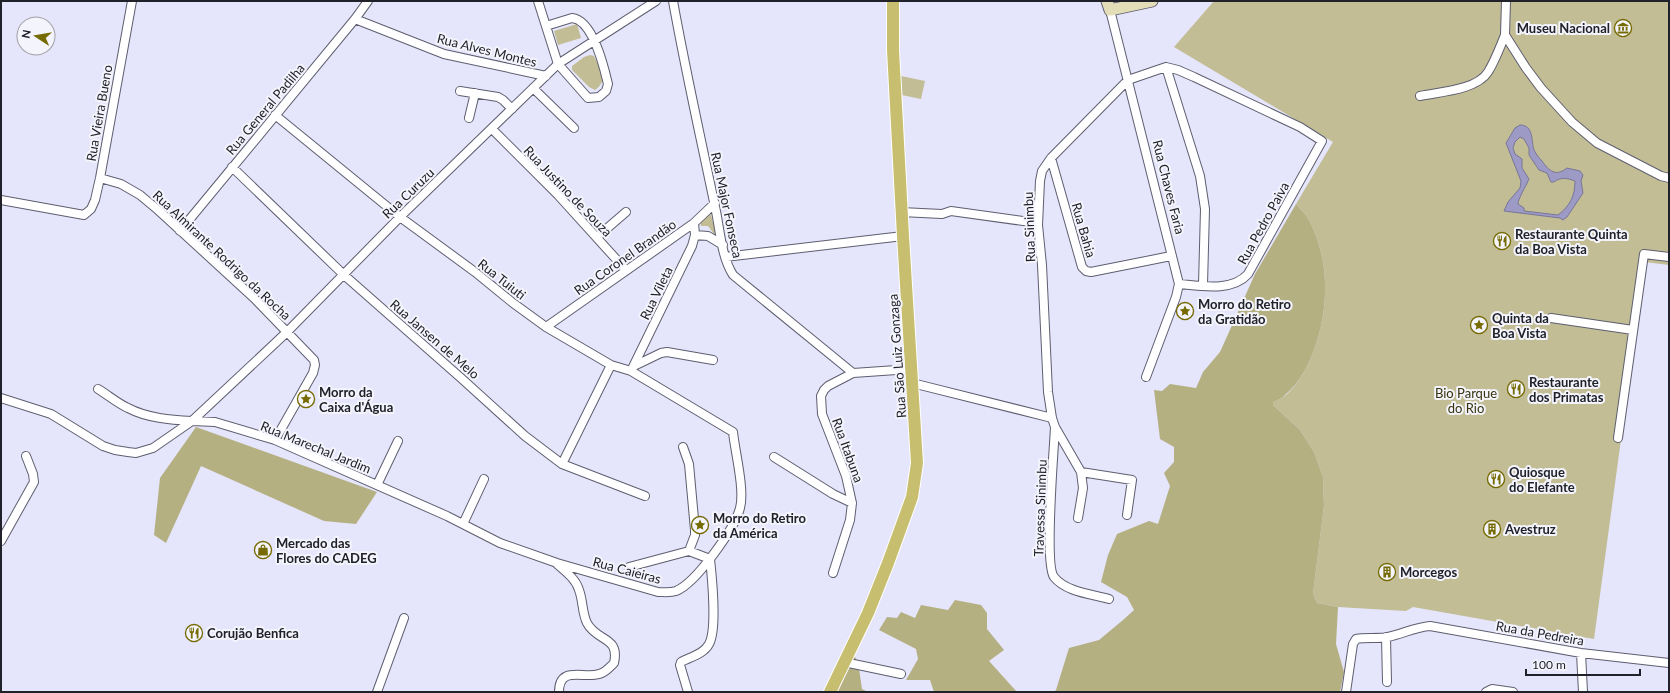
<svg xmlns="http://www.w3.org/2000/svg" width="1670" height="693" font-family="Lato,sans-serif">
<style>
.green{fill:#c2bd95}
.forest{fill:#b5b082}
.water{fill:#9d9bc6;stroke:#787697;fill-rule:evenodd}
.lines{fill:none;stroke-linecap:round;stroke-linejoin:round}
.street-casing{stroke:#5e5e70;stroke-width:10}
.secondary-casing{stroke:#5e5e70;stroke-width:13}
.primary-casing{stroke:#fff;stroke-width:14}
.street{stroke:#fff;stroke-width:8}
.secondary{stroke:#e3deb8;stroke-width:11}
.primary{stroke:#c7be70;stroke-width:12}
.labels{text-anchor:middle;stroke-width:4;stroke-linejoin:round;paint-order:stroke}
.poi-label{font-size:13px;font-weight:bold;fill:#212129;stroke:#f4f4fd;text-anchor:start}
.street-label{font-size:13px;fill:#212129;stroke:#f4f4fd}
.park-label{font-size:13px;fill:#38330e;stroke:#f4f4fd}
</style>
<rect width="100%" height="100%" fill="#e5e5fb"/>
<path class="green" d="M1214 1H1669V265L1645 262 1594 639 1413 607 1406 611 1338 607 1317 603 1313 594 1324 506 1323 477 1314 452 1300 430 1273 405V402C1277 400 1283 398 1286 395 1296 386 1303 374 1309 362 1329 318 1332 264 1309 220 1306 214 1300 209 1296 204L1333 142 1174 47Z
M577 24 581 38 558 45 554 31Z
M590 55 594 56C600 69 610 79 595 90L589 87 572 70V66L584 57Z
M901 76 925 81 921 99 897 94Z
M710 211 717 238 708 226H701L700 220Z"/>
<path class="forest" d="M1296 204C1300 209 1306 214 1309 220 1332 264 1329 318 1309 362 1303 374 1296 386 1286 394 1283 398 1278 400 1273 402V405L1300 430 1314 452 1323 477 1324 506 1313 594 1317 603 1338 607 1336 644 1344 672 1340 692H1054L1056 690 1069 648 1099 640 1123 620 1134 610 1127 597 1101 582 1108 555 1117 534 1149 521 1158 524 1170 486 1164 473 1174 462V447L1160 439 1154 390 1162 391 1170 384 1196 388 1203 372 1220 352 1255 274Z
M196 427 377 492 356 524 324 521 201 466 166 543 154 535 160 478Z
M955 600 981 605 987 613V629L1004 650 989 661 1017 692H934L930 680H906L918 659 916 649 879 630 887 617 897 618 901 612 915 618 921 605 948 610Z
M855 657 858 662 862 689 868 692H830L848 658Z"/>
<path class="water" d="M1520 125C1534 125 1531 141 1534 150 1536 154 1539 158 1542 161 1549 171 1556 177 1567 168L1580 171 1583 175 1581 181 1583 193 1567 217 1563 220 1560 218 1504 211 1508 202 1520 188 1521 181 1506 143 1515 128ZM1520 137 1524 139 1529 148V155L1539 170 1547 173 1551 182H1554C1560 177 1568 178 1575 181 1575 196 1570 206 1558 215L1524 211V208L1518 204C1518 199 1526 186 1529 179L1522 168V159L1515 154 1513 148 1515 142Z"/>
<g class="lines">
<g class="street-casing">
<path id="street" d="M538 1 558 64 588 98 599 97 606 91 608 84C604 67 593 20 572 18L546 26
M673 1C685 68 700 135 714 202 720 226 720 254 733 275L853 373 911 369
M1506 1 1505 35 1526 68 1541 88 1572 122 1597 143 1661 176 1669 178
M1110 10 1179 284 1176 297 1146 377
M355 19 444 54 546 76
M1166 67 1200 176 1205 209 1203 285
M533 88 574 128
M460 91 498 97 503 100 512 109
M1420 96C1439 92 1477 90 1488 72 1495 61 1500 47 1505 35
M469 118 475 93
M492 129 558 195 626 270
M1051 158 1082 267 1086 271 1091 272 1171 256
M232 167 344 275 461 378 525 436 562 464 645 496
M100 178 121 184 140 195 158 210 254 298 314 360 315 365 313 373 275 440
M1 200 84 215 91 209 95 200 100 178 132 1
M901 212 942 214 951 211 1030 222
M180 231 355 19 368 1
M695 235 708 236 723 245
M597 237 626 212
M725 257 903 236
M1551 318 1633 330
M546 327 694 223 715 203
M634 366 661 353 667 352 713 360
M631 371 692 246 695 235 694 223
M912 383 1052 418
M98 389C108 395 117 403 128 408 147 418 171 420 192 421L287 332 400 217 558 64 656 1
M1 398 51 414 103 446 115 450 128 452 136 453 153 448 192 421 215 422 275 440 447 516 500 543 557 563 658 592C664 592 670 593 676 591 696 583 735 528 740 508 745 490 735 452 733 432L631 371 611 365 546 327 513 303 475 272 400 217 275 115
M1055 427C1054 450 1044 564 1054 577 1066 592 1091 594 1109 599
M1618 438 1644 254 1669 257
M683 447 689 464 695 530V535L689 551 710 559C712 577 717 630 709 644 704 654 690 657 681 662L680 665 688 692
M774 457 833 494 852 503
M562 464 611 365
M1081 472 1132 480 1127 515
M377 485 398 441
M1078 518 1083 488 1081 472 1055 427 1052 418 1048 392 1042 265 1038 225 1040 181 1042 171 1051 158 1128 80 1166 67 1178 70 1194 77 1300 127 1322 141 1248 274C1232 292 1201 286 1179 284
M463 524 484 479
M1 541 34 482 33 474 26 456
M557 564C565 571 576 579 579 590 583 600 582 613 587 623 597 642 620 636 614 663 610 667 605 673 599 674 584 679 559 665 559 692
M629 567 689 551
M833 573 850 520 852 503 846 476 822 414 821 396 824 390 828 386 853 373
M1386 637 1387 682
M1581 653 1583 692
M844 662 901 674
M377 692 404 618
M1346 692 1353 644 1356 639C1366 637 1377 639 1388 637 1402 634 1416 627 1430 626L1581 653 1669 663
M1486 692 1492 689 1513 692"/>
</g>
<g class="secondary-casing">
<path id="secondary" d="M1107 1 1110 10 1152 1"/>
</g>
<g class="primary-casing">
<path id="primary" d="M830 692 868 613 888 563 912 497 917 463 903 236 893 50V1"/>
</g>
<use href="#street" class="street"/>
<use href="#secondary" class="secondary"/>
<use href="#primary" class="primary"/>
</g>
<defs>
<g id="museum-ring" transform="scale(0.9)"><circle r="9.5" fill="#f4f4fd" stroke="#766a02" stroke-width="1.5"/><path d="M0-6L6-3V-2H-6V-3ZM-5-1h2V3h-2ZM-1-1h2V3h-2ZM3-1h2V3H3ZM-6 4H6V6H-6Z" fill="#766a02"/></g>
<g id="restaurant-ring" transform="scale(0.9)"><circle r="9.5" fill="#f4f4fd" stroke="#766a02" stroke-width="1.5"/><path d="M-5-6h1v4h1v-4h1v4h1v-4h1v5L-1.5 .5V6h-2V.5L-5-1ZM5-6V6H3V1.5H1.5Q1.5-4 5-6Z" fill="#766a02"/></g>
<g id="sight-ring" transform="scale(0.9)"><circle r="9.5" fill="#f4f4fd" stroke="#766a02" stroke-width="1.5"/><path d="M0-6L1.8-2.2L6-1.7L2.9 1.2L3.7 5.4L0 3.3L-3.7 5.4L-2.9 1.2L-6-1.7L-1.8-2.2Z" fill="#766a02"/></g>
<g id="building-ring" transform="scale(0.9)"><circle r="9.5" fill="#f4f4fd" stroke="#766a02" stroke-width="1.5"/><path d="M-4-6H4V6H1V3H-1V6H-4ZM-2.5-4.3h1.7v1.8h-1.7ZM.8-4.3h1.7v1.8H.8ZM-2.5-1h1.7V.8h-1.7ZM.8-1h1.7V.8H.8Z" fill="#766a02"/></g>
<g id="shop-ring" transform="scale(0.9)"><circle r="9.5" fill="#f4f4fd" stroke="#766a02" stroke-width="1.5"/><path d="M-5-2.5h2.3a2.7 3.5 0 0 1 5.4 0H5L5.5 6h-11ZM-1.5-2.5h3a1.5 2.3 0 0 0-3 0Z" fill="#766a02"/></g>
</defs>
<g fill-rule="evenodd">
<use href="#museum-ring" x="1623" y="28"/>
<use href="#restaurant-ring" x="1502" y="241"/>
<use href="#sight-ring" x="1185" y="311"/>
<use href="#sight-ring" x="1479" y="325"/>
<use href="#restaurant-ring" x="1516" y="389"/>
<use href="#sight-ring" x="306" y="399"/>
<use href="#restaurant-ring" x="1496" y="479"/>
<use href="#sight-ring" x="700" y="525"/>
<use href="#building-ring" x="1492" y="529"/>
<use href="#shop-ring" x="263" y="550"/>
<use href="#building-ring" x="1387" y="572"/>
<use href="#restaurant-ring" x="194" y="633"/>
</g>
<g class="labels">
<g class="poi-label">
<text x="1610" y="33" text-anchor="end">Museu Nacional</text>
<text x="1515" y="239">Restaurante Quinta<tspan x="1515" dy="15">da Boa Vista</tspan></text>
<text x="1198" y="309">Morro do Retiro<tspan x="1198" dy="15">da Gratidão</tspan></text>
<text x="1492" y="323">Quinta da<tspan x="1492" dy="15">Boa Vista</tspan></text>
<text x="1529" y="387">Restaurante<tspan x="1529" dy="15">dos Primatas</tspan></text>
<text x="319" y="397">Morro da<tspan x="319" dy="15">Caixa d'Água</tspan></text>
<text x="1509" y="477">Quiosque<tspan x="1509" dy="15">do Elefante</tspan></text>
<text x="713" y="523">Morro do Retiro<tspan x="713" dy="15">da América</tspan></text>
<text x="1505" y="534">Avestruz</text>
<text x="276" y="548">Mercado das<tspan x="276" dy="15">Flores do CADEG</tspan></text>
<text x="1400" y="577">Morcegos</text>
<text x="207" y="638">Corujão Benfica</text>
</g>
<g class="street-label">
<text transform="translate(487 50) rotate(14)" y="5">Rua Alves Montes</text>
<text transform="translate(265 109) rotate(-50)" y="5">Rua General Padilha</text>
<text transform="translate(99 113) rotate(-80)" y="5">Rua Vieira Bueno</text>
<text transform="translate(1169 187) rotate(76)" y="5">Rua Chaves Faria</text>
<text transform="translate(568 191) rotate(46)" y="5">Rua Justino de Souza</text>
<text transform="translate(408 193) rotate(-44)" y="5">Rua Curuzu</text>
<text transform="translate(727 205) rotate(78)" y="5">Rua Major Fonseca</text>
<text transform="translate(1263 223) rotate(-61)" y="5">Rua Pedro Paiva</text>
<text transform="translate(1029 227) rotate(-92)" y="5">Rua Sinimbu</text>
<text transform="translate(1084 230) rotate(74)" y="5">Rua Bahia</text>
<text transform="translate(222 255) rotate(43)" y="5">Rua Almirante Rodrigo da Rocha</text>
<text transform="translate(625 257) rotate(-35)" y="5">Rua Coronel Brandão</text>
<text transform="translate(502 279) rotate(38)" y="5">Rua Tuiuti</text>
<text transform="translate(656 293) rotate(-64)" y="5">Rua Vileta</text>
<text transform="translate(435 339) rotate(41)" y="5">Rua Jansen de Melo</text>
<text transform="translate(897 356) rotate(-94)" y="5">Rua São Luiz Gonzaga</text>
<text transform="translate(316 447) rotate(22)" y="5">Rua Marechal Jardim</text>
<text transform="translate(848 450) rotate(70)" y="5">Rua Itabuna</text>
<text transform="translate(1040 508) rotate(-88)" y="5">Travessa Sinimbu</text>
<text transform="translate(627 570) rotate(15)" y="5">Rua Caieiras</text>
<text transform="translate(1540 633) rotate(10)" y="5">Rua da Pedreira</text>
</g>
<g class="park-label">
<text x="1466" y="398">Bio Parque<tspan x="1466" dy="15">do Rio</tspan></text>
</g>
</g>
<rect width="1670" height="693" fill="none" stroke="#212129" stroke-width="4"/>
<g transform="translate(36 36) rotate(282)"><circle r="19" fill="#f4f4fd" stroke="#a0a0a8"/>
<path d="M0-3L7 15L0 10L-7 15Z" fill="#766a02"/>
<text y="-6" font-size="11" font-weight="bold" text-anchor="middle" fill="#212129">N</text>
</g>
<path d="M1526 669v6h114v-6" fill="none" stroke="#212129" stroke-width="2"/>
<text x="1532" y="669" font-size="12" fill="#212129" stroke="#f4f4fd" stroke-width="3" paint-order="stroke">100 m</text>
</svg>
